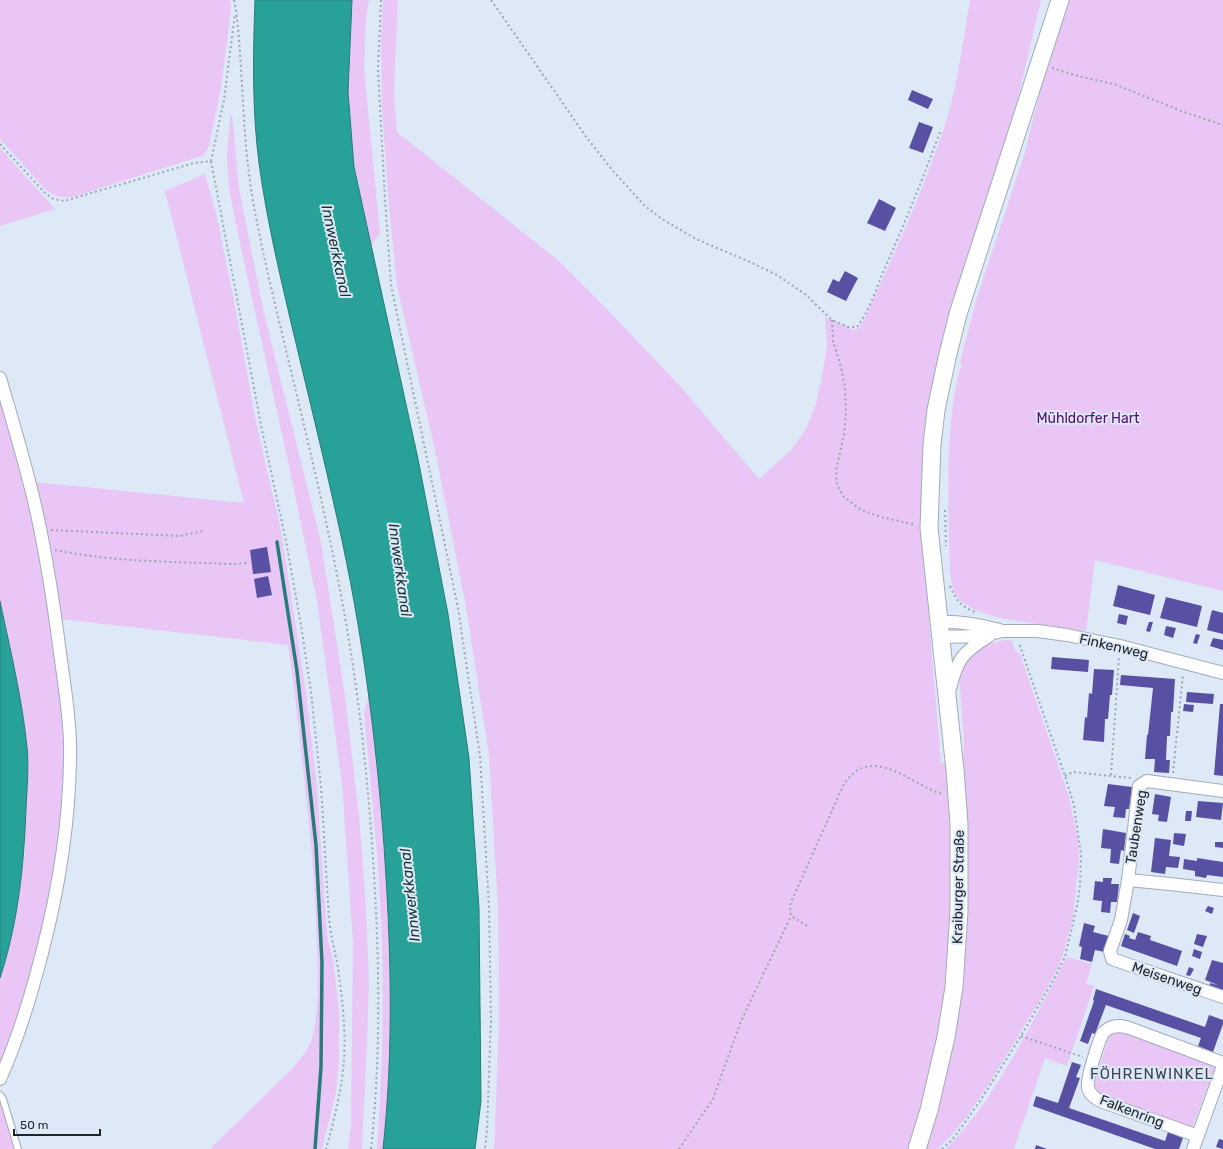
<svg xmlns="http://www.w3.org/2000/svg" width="1223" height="1149" font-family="Rubik,sans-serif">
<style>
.green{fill:#e9c6f5}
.water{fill:#28a299;stroke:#267c78}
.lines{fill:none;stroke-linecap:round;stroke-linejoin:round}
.stream{stroke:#267c78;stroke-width:3.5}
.building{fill:#5750a3}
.lane-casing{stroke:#a0abb9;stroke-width:8}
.street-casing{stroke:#a0abb9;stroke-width:14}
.secondary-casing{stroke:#a0abb9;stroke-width:19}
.path{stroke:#9ca5b0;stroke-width:2;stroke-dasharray:2 3;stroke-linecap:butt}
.lane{stroke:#fff;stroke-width:6}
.street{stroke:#fff;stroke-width:12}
.secondary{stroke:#fff;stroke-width:17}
.labels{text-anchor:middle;stroke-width:4;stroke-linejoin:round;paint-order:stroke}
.park-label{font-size:14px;fill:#58096e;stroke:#dde9f7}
.street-label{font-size:14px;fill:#21252a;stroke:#dde9f7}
.water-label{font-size:15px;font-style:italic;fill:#193330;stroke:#dde9f7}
.neighbourhood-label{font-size:15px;letter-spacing:1px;fill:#3b4550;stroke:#dde9f7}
</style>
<rect width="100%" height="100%" fill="#dde9f7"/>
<path class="green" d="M0 0H230L231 9 221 88 209 146 204 155 73 197C62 198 55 197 46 190L0 139Z
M352 0H369L366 19 364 68 380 234 371 245 354 167 348 92Z
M383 0H398L394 91 397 132 560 262 601 303 680 386 759 479 791 450 806 429 816 404 822 375 827 346 825 317 853 330 859 328 864 320C893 256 923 192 945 125 958 84 963 41 970 0H1041L1010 133 925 437 921 486 922 537 941 763 963 759 964 741 959 674 971 654 989 644 1005 640 1012 641 1015 651 1020 654 1069 797 1078 839 1079 860 1073 917 1066 945 1060 964 1042 997 987 1087 969 1113 955 1131 938 1149H494L495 1130 499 1019 498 906 489 755 466 607 435 450 397 286 388 196 382 107 381 42Z
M1068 0H1223V591L1095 560 1086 631C1069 628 1053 626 1037 624 1013 620 977 617 959 599 952 592 951 580 950 570 948 507 945 442 957 380 957 375 961 370 962 365L960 362 975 304 1024 155 1048 61Z
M232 114 239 188 263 309 321 542 345 696 359 816 365 891 369 979 367 1044 362 1149H348L351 1124 353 942 342 783 317 601 288 461 244 262 229 189 227 155 230 119Z
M0 148 55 209 0 226Z
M205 174 215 209 233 295 255 417 281 531 295 620 306 693 317 788 327 936 333 960 339 1012V1060L336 1093 322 1149H210L293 1068C301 1058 310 1048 313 1035 321 1000 317 955 316 920 314 866 308 813 302 760 298 722 294 683 288 645L60 619 46 525 35 482 244 503 165 191Z
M0 397 35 521 61 687 66 773 54 877 37 957 20 1017 0 1068V978L8 952 18 904 25 851 27 748 21 704 0 601Z
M369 696C386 846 399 998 383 1149H377C382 1082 384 1014 382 946 380 868 371 789 364 711Z
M1067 957 1092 964 1086 984 1094 986 1067 1066 1045 1058 1014 1149H946C960 1134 973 1119 985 1102 1016 1056 1041 1006 1067 957Z
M1120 1031 1216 1065 1191 1130 1103 1098 1096 1092 1094 1084 1109 1036 1113 1032Z
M0 1101 3 1107 15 1149H0Z"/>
<path class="water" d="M255 0H352L348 92 354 167 418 459 448 614 469 758 479 909 481 1101 475 1149H383C394 1048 391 947 384 846 376 737 362 629 338 522 323 454 306 386 290 318 278 267 266 215 259 163 252 109 253 54 255 0Z
M0 601C10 649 22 698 27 747 29 767 27 788 26 808 24 866 18 923 0 978Z"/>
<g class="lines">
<path class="stream" d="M277 542 297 671 316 845 322 963 321 1067 315 1149"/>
</g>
<path class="building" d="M912 90 933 99 928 109 908 100Z
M919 122 933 127 923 153 909 148Z
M879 199 896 208 885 231 867 223Z
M845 271 858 278 846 301 827 292 833 279 839 282Z
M267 547 271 572 253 574 250 550Z
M268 576 272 595 257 598 254 579Z
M1118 585 1155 595 1150 615 1113 606Z
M1166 597 1202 606 1197 627 1160 618Z
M1212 610 1223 613V634L1207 630Z
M1119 614 1128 616 1126 625 1117 623Z
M1149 622H1153L1150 632 1146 631Z
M1166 626 1176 628 1173 638 1164 635Z
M1196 634 1200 635 1197 644 1193 643Z
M1213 638 1223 640V650L1210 646Z
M1052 657 1089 660 1088 672 1051 669Z
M1094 669 1114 670 1112 695H1110L1108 719H1105L1104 742 1083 740 1085 717 1087 718 1089 693 1092 694Z
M1121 675 1175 679 1173 712H1171L1170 736H1167L1166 760H1170L1169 773 1154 772 1155 759H1145L1147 735H1148L1153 688 1120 685Z
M1187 692 1214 694 1213 704 1186 702Z
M1184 704 1194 705 1193 712 1183 711Z
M1220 704H1223V776L1214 775Z
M1108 784 1132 787 1129 809H1126L1125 818 1113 817 1115 807 1104 806Z
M1155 794 1171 797 1167 822 1158 821 1159 815 1152 814Z
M1198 801 1223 803 1221 820 1196 817Z
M1186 811H1192L1191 821H1185Z
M1103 829 1126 833 1124 851 1121 850 1119 864 1110 863 1111 849 1101 848Z
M1174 833 1186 834 1184 846 1173 844Z
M1155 838 1171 840 1169 856 1180 857 1178 868 1166 867 1165 874 1151 872Z
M1215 842H1223V848L1215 847Z
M1197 858 1223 862V877L1207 875 1206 878 1195 876V871L1183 869 1184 859 1197 861Z
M1103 878H1112L1111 884H1119L1117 902H1111L1110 913 1101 912 1102 901 1093 900 1095 881 1103 882Z
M1208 906 1214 908 1212 914 1205 911Z
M1133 913 1140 916 1134 933 1127 930Z
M1084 923 1095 926 1093 932 1109 936 1105 952 1095 950 1092 962 1080 959 1082 947 1079 946Z
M1138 932 1151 936 1150 940 1182 951 1177 966 1121 946 1125 934 1130 936 1129 938 1135 940Z
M1197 934 1207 936 1203 947 1194 944Z
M1194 949 1202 952 1200 959 1192 956Z
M1212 960 1223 963V992L1209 988 1210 983 1218 985 1205 980Z
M1189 967 1194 969 1190 976 1186 975Z
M1096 989 1205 1027 1209 1015 1223 1020V1024L1213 1052 1198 1046 1201 1038 1106 1005 1095 1034 1092 1033 1088 1044 1080 1041 1094 1001 1093 1000Z
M1072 1062 1081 1065 1076 1077 1080 1078 1069 1108 1165 1141 1168 1132 1183 1138 1179 1149H1155L1033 1106 1036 1096 1058 1103Z
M1219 1139 1223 1140V1149L1216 1147Z
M1036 1145 1047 1149H1035Z"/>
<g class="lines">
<g class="lane-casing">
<path id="lane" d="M0 1095 3 1099 18 1149"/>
</g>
<g class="street-casing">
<path id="street" d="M0 378C13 423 27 468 37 514 47 560 54 606 60 653 64 682 69 712 70 742 71 813 60 884 42 953 31 996 18 1039 0 1079
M939 622C960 621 980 625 1000 630
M941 637 980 636 1003 631H1038L1067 635 1120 646 1223 673
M950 689C957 659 963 652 989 636
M1223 791 1147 781 1139 786 1128 880 1121 920 1110 951 1112 959 1223 997
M1128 880 1170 884 1223 890
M1198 1136 1103 1102C1096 1099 1089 1095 1088 1087 1086 1079 1099 1040 1103 1033 1105 1031 1106 1030 1108 1029 1116 1024 1124 1026 1132 1029L1223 1063
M1193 1149 1223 1066"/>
</g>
<g class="secondary-casing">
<path id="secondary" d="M917 1149 929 1110 946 1037 954 987 959 911V824L955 770 929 528 932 445 936 410 947 358 958 314 1060 0"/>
</g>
<path class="path" d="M234 0 236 10
M381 0 378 69 385 199 391 285 458 608 480 756 489 906 491 1019 487 1130 485 1149
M491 0 587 138 613 171 645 206 662 219 696 239 750 262 777 275 805 294 832 320 848 327H857C867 315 876 290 882 275 903 227 923 179 941 129
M236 10C240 41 241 72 243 103 245 139 248 176 255 212 262 250 271 287 280 325 301 413 323 501 340 590 356 673 366 758 372 843 379 945 382 1047 371 1149
M1052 68 1078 76 1114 84 1184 112 1223 125
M0 144 44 192 53 199 64 201 194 163 211 161 224 100 235 14
M211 161 262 430 286 541 301 625 311 692 321 786 329 919C331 936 335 951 338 968 342 997 346 1029 344 1059 342 1090 334 1120 326 1149
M832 320 833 341 841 367 845 388 846 413 844 434 836 471 837 485 843 496 861 510 881 517 916 525
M945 510 946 546
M51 530 180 536 203 531
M55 550C114 562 175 562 235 564L247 563
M950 586C956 600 960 606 975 612
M1173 773 1183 674
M1111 775 1119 656
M1065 776 1073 772 1131 778
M807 926 791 916 790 910 791 902 844 784C847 780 851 775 855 772 882 752 917 788 943 794
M1021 1036 1083 1057
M679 1149 713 1099 741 1021 791 916
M942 1149 952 1140 980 1101 1021 1036 1054 979 1065 957 1077 906 1080 885 1081 855 1074 805 1065 776 1019 643"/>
<use href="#lane" class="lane"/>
<use href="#street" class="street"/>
<use href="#secondary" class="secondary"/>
</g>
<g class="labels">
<g class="park-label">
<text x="1088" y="423">Mühldorfer Hart</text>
</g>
<g class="street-label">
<text transform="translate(1114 646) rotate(13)" y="5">Finkenweg</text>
<text transform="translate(1136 827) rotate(-81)" y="5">Taubenweg</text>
<text transform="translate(958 887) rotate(-89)" y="5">Kraiburger Straße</text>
<text transform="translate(1167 978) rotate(19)" y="5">Meisenweg</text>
<text transform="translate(1132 1111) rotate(21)" y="5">Falkenring</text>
</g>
<g class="water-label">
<text transform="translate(336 251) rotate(78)" y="5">Innwerkkanal</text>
<text transform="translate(400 570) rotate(82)" y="5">Innwerkkanal</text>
<text transform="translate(410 895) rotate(-96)" y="5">Innwerkkanal</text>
</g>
<g class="neighbourhood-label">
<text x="1152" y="1079">FÖHRENWINKEL</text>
</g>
</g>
<path d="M14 1129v6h86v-6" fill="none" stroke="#21252a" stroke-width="2"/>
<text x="20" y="1129" font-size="12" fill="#21252a" stroke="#dde9f7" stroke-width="3" paint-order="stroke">50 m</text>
</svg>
